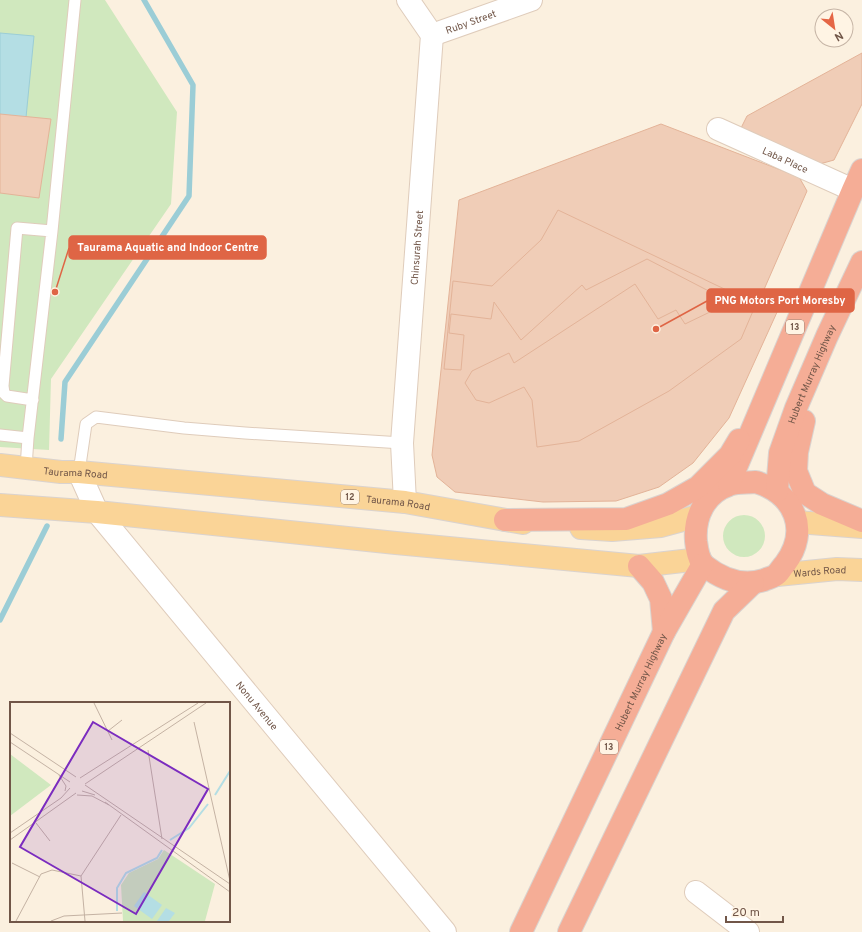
<svg xmlns="http://www.w3.org/2000/svg" width="862" height="932" font-family="Overpass,sans-serif">
<style>
.green{fill:#d0e8be}
.water{fill:#b4dee4;stroke:#9bcdd6}
.lines{fill:none;stroke-linecap:round;stroke-linejoin:round}
.stream{stroke:#9bcdd6;stroke-width:5.5}
.building{fill:#f0cdb7;stroke:#e3b398}
.lane-casing{stroke:#dfccbb;stroke-width:13}
.street-casing{stroke:#dfccbb;stroke-width:24}
.primary-casing{stroke:#dad3cf;stroke-width:24}
.highway-casing{stroke:#dad3cf;stroke-width:24}
.lane{stroke:#fff;stroke-width:11}
.street{stroke:#fff;stroke-width:22}
.primary{stroke:#fad497;stroke-width:22}
.highway{stroke:#f5ad96;stroke-width:22}
.labels{text-anchor:middle;stroke-width:3;stroke-linejoin:round;paint-order:stroke}
.shield{fill:#fff4e4;stroke:#9c8577;stroke-width:1}
.shield-label{font-size:9px;font-weight:bold;fill:#715648}
.street-label{font-size:10px;fill:#715648;stroke:#fff4e4}
.inset-river{fill:none;stroke:#b4dee4;stroke-width:2}
.inset-road{fill:none;stroke:#c4b2a3;stroke-width:1}
.view{fill:#7b2cbf;fill-opacity:0.15;stroke:#7b2cbf;stroke-width:2}
.inset-edge{fill:none;stroke:#715648;stroke-width:2}
.leader{fill:none;stroke:#df6545;stroke-width:1.5}
.callout-dot{fill:#df6545;stroke:#fff4e4;stroke-width:1.5}
.callout{fill:#df6545;stroke:#df6545;stroke-width:1.5}
.callout-label{font-size:11px;text-anchor:middle;font-weight:bold;fill:#fff}
</style>
<rect width="100%" height="100%" fill="#fbf0df"/>
<path class="green" d="M0 0H105L177 112 171 204 51 379 49 450 0 447Z
M723 536a21 21 0 1 1 42 0a21 21 0 1 1-42 0Z"/>
<path class="water" d="M0 33 34 36 23 148 0 146Z"/>
<g class="lines">
<path class="stream" d="M61 439 65 382 189 196 193 85 144 0
M0 620 47 526"/>
</g>
<path class="building" d="M862 53V104L834 160 816 165 740 130 747 116Z
M0 114 51 119 39 198 0 193Z
M661 124 799 177 807 191 759 301 778 310 729 418 693 463 659 487 616 501 543 502 455 492 437 477 432 455 459 200Z
M558 210 756 304 741 339 669 391 579 441 537 447 532 400 524 387 489 403 476 400 465 383 472 371 509 353 514 363 635 284 658 319 676 310 685 324 712 311 728 301 647 259 586 290 582 285 521 340 494 302 491 319 451 314 449 333 464 335 461 370 444 369 453 281 492 286 541 240Z"/>
<g class="lines">
<g class="lane-casing">
<path id="lane" d="M33 400 7 396 4 393 3 386 17 228 52 231
M0 435 28 438
M26 468 28 438 52 231 75 0
M79 472 86 424 96 417 184 428 245 433 402 443"/>
</g>
<g class="street-casing">
<g id="street">
<path id="s1" d="M432 35 531 0"/>
<path id="s2" d="M718 129 853 190"/>
<path id="s3" d="M79 472 97 512 445 932"/>
<path id="s4" d="M405 502 402 443 432 35 408 0"/>
<path d="M696 892 748 932"/>
</g>
</g>
<g class="primary-casing">
<g id="primary">
<path id="s5" d="M0 465 61 472H79L405 502 523 523"/>
<path d="M0 505 97 512 396 543 639 566 700 559"/>
<path d="M797 522 862 527"/>
<path d="M581 528 612 530 661 526 698 516"/>
<path id="s6" d="M777 575 837 569 862 570"/>
</g>
</g>
<g class="highway-casing">
<g id="highway">
<path d="M804 421 797 452 796 471 805 493 822 504 862 521"/>
<path d="M756 482C795 494 810 530 785 564 782 567 780 571 777 574 774 577 768 578 764 580 742 587 723 580 705 566 698 560 697 549 696 541 694 517 705 493 729 485 736 482 747 483 756 482Z"/>
<path d="M729 484 853 190 862 170"/>
<path id="s7" d="M777 491 780 453 796 408 827 336 862 262"/>
<path d="M505 520 626 519 668 504 698 487 730 455 739 440"/>
<path d="M639 566 653 582 661 599 664 632"/>
<path id="s8" d="M521 932 664 632 703 564"/>
<path d="M569 932 724 611 753 583"/>
</g>
</g>
<use href="#lane" class="lane"/>
<use href="#street" class="street"/>
<use href="#primary" class="primary"/>
<use href="#highway" class="highway"/>
</g>
<g class="labels">
<g class="shield">
<rect x="786" y="320" width="18" height="14" rx="3"/>
<rect x="341" y="490" width="18" height="14" rx="3"/>
<rect x="600" y="740" width="18" height="14" rx="3"/>
</g>
<g class="shield-label">
<text x="795" y="330">13</text>
<text x="350" y="500">12</text>
<text x="609" y="750">13</text>
</g>
<g class="street-label">
<text dy="4" stroke="none"><textPath href="#s1" startOffset="41">Ruby Street</textPath></text>
<text dy="4" stroke="none"><textPath href="#s2" startOffset="74">Laba Place</textPath></text>
<text dy="4" stroke="none"><textPath href="#s4" startOffset="255">Chinsurah Street</textPath></text>
<text dy="4" stroke="none"><textPath href="#s7" startOffset="123">Hubert Murray Highway</textPath></text>
<text dy="4" stroke="none"><textPath href="#s5" startOffset="76">Taurama Road</textPath></text>
<text dy="4" stroke="none"><textPath href="#s5" startOffset="400">Taurama Road</textPath></text>
<text dy="4" stroke="none"><textPath href="#s6" startOffset="43">Wards Road</textPath></text>
<text dy="4" stroke="none"><textPath href="#s8" startOffset="277">Hubert Murray Highway</textPath></text>
<text dy="4" stroke="none"><textPath href="#s3" startOffset="295">Nonu Avenue</textPath></text>
</g>
</g>
<g transform="translate(10 702)">
<rect width="220" height="220" fill="#fbf0df"/>
<path d="M0 52 41 83 0 114ZM154 148 205 182 195 219H113L111 183 119 171 148 157Z" fill="#d0e8be"/>
<path d="M134 190 152 203 142 217 124 204ZM156 206 165 211 159 219H147Z" fill="#b4dee4"/>
<path class="inset-river" d="M205 93 220 69M160 138 179 126 198 102M107 209V186L116 171 147 156 152 148"/>
<path class="inset-road" d="M84 1 102 38M184 20 220 179M98 29 112 18M0 31 66 75M0 40 60 80M138 48 152 137M49 73 56 84 55 89M70 76 188 1M75 82 196 1M75 83 220 182M72 89 85 93M67 93 82 94 99 103M95 100 220 190M26 121 40 139M0 131 51 96 60 86M0 138 66 91M2 161 30 175M6 219 31 172 42 168 71 174M41 219 54 214 112 211M75 219 71 174 111 113"/>
<path class="view" d="M83 20 198 87 126 212 10 145Z"/>
<rect width="220" height="220" class="inset-edge"/>
</g>
<path class="leader" d="M55 292L69 248M656 329L707 301"/>
<g class="callout-dot">
<circle cx="55" cy="292" r="4"/>
<circle cx="656" cy="329" r="4"/>
</g>
<g class="callout">
<rect x="69" y="236" width="197" height="23" rx="4"/>
<rect x="707" y="289" width="147" height="23" rx="4"/>
</g>
<g class="callout-label">
<text x="168" y="251">Taurama Aquatic and Indoor Centre</text>
<text x="780" y="304">PNG Motors Port Moresby</text>
</g>
<g transform="translate(834 28) rotate(150)"><circle r="19" fill="#fff4e4" stroke="#c6b5a6"/>
<path d="M0-3L7 15L0 10L-7 15Z" fill="#e56645"/>
<text y="-6" font-size="11" font-weight="bold" text-anchor="middle" fill="#715648">N</text>
</g>
<path d="M726 916v6h57v-6" fill="none" stroke="#715648" stroke-width="2"/>
<text x="732" y="916" font-size="12" fill="#715648" stroke="#fff4e4" stroke-width="3" paint-order="stroke">20 m</text>
</svg>
